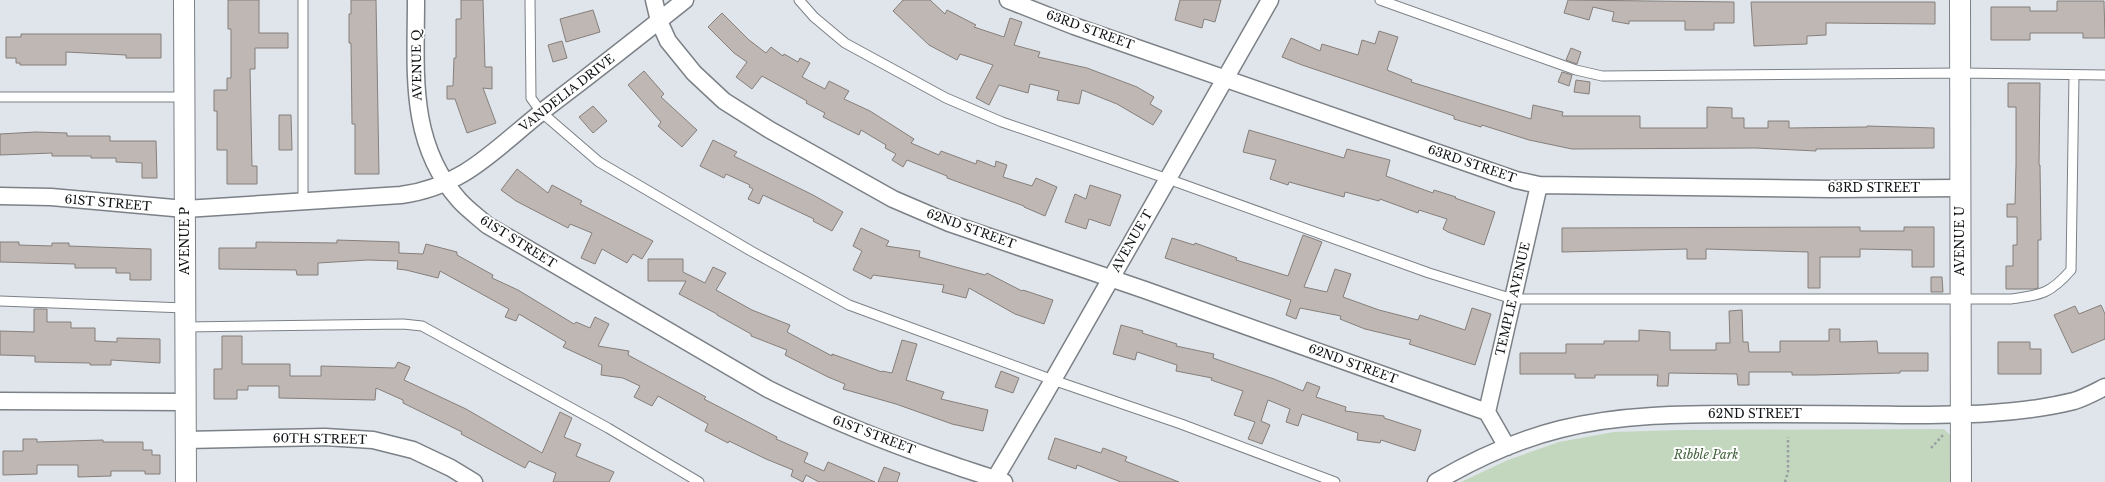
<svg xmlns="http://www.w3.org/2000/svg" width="2105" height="482" font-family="'Libre Baskerville',serif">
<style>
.green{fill:#c2d7be}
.building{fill:#beb7b3;stroke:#867f7b}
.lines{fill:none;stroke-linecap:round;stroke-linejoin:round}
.service-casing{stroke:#7b8186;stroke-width:11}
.minor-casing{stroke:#7b8186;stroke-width:19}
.tertiary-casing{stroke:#7b8186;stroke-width:22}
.path{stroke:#999ea3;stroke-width:2.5;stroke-dasharray:2.5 2.5;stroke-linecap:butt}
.service{stroke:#fff;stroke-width:9}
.minor{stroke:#fff;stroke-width:16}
.tertiary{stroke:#fff;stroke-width:20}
.labels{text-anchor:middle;stroke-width:4;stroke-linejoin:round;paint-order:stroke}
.street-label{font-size:12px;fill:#0f1214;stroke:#fff}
.park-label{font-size:12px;font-style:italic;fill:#3f6039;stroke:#fff}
</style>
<rect width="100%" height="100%" fill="#dfe5eb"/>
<path class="green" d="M1944 429 1951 436V482H1461L1508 460 1559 442 1614 432 1681 430Z"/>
<path class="building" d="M228 0H259V33H288V48H255V69H250L252 166H257V184H227V150H217V111H214V90H227V78H231V29H228Z
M351 0H376L379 174H355V124H352L351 43H349V14H351Z
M461 0H483L485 67H492V89L483 88 496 123 467 133 455 99H447V86H453L454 58H456V19H461Z
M903 0H930L945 14 947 10 976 25 974 27 1004 37 1010 18 1022 22 1014 45 1040 52 1038 57 1087 68 1137 87 1154 97 1150 104 1162 111 1153 125 1117 104 1082 90 1079 104 1057 100 1059 91 1030 84 1028 93 999 85 989 105 976 98 993 65 960 54 957 60 929 45 893 11Z
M1180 0H1221L1215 22 1204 19 1202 28 1175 20Z
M1568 0 1734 2V23H1714V30H1685V21H1629V24L1612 21 1614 12 1593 7 1589 20 1564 13Z
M2057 1H2104L2105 38H2083V33H2030V40H1991V7H2030V11H2057Z
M1751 2H1935V24L1826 23V35L1807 36V44L1754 46Z
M593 10 600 32 566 42 560 19Z
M722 13 749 40 766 53 771 47 783 56 784 54 798 62 800 58 810 63 802 77 825 89 829 81 849 91 844 99 870 111 914 139 911 143 939 155 941 151 976 164 977 160 995 167 996 161 1007 165 1003 177 1032 186 1036 178 1057 187 1045 216 1024 207V206L947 178V176L907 160 903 167 892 160 896 154 885 148 886 145 861 130 859 135 823 117 825 113 806 103 807 101 762 76 752 89 736 77 747 62 734 53 708 27Z
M1379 31 1398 37 1387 70 1412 80 1411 82 1531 119 1533 105 1563 112 1562 116H1640V128H1707V107L1732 108V118H1744V128H1768V121H1789V128L1867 127V126L1934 128V148L1816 149V151L1756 148 1572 149 1529 140 1482 125 1481 127 1454 119V116L1302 65 1282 57 1291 38 1320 51 1322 44 1358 55 1362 40 1375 44Z
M21 34H161V58H126V55L66 52V65H20V63H16V58H6V37H21Z
M562 41 567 58 553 62 548 45Z
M1571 48 1581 52 1577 64 1566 60Z
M644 71 664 94 661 97 697 130 682 147 658 126 661 122 628 85Z
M1562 72 1572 75 1569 86 1558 82Z
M1576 80 1590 82 1589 94 1574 92Z
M2008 83H2040L2039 165H2040L2041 240H2038V288L2034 289H2006V266H2013V245H2017V217H2007V204H2015L2016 165V107H2008Z
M593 106 607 121 593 133 579 117Z
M279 115H291L292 150H279Z
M1249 130 1344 158 1347 149 1390 160 1386 176 1433 193 1434 190 1456 197 1455 198 1495 212 1484 245 1448 232 1443 229 1447 219 1419 210 1418 213 1380 199 1379 201 1345 192 1344 197 1289 182 1288 185 1270 179 1276 160 1243 152Z
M36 132 67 133V136H110V141H156L157 178H142V163L116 162V158H91V156H52V153L0 155V134Z
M713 140 737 152 734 156 813 195 843 212 832 231 813 221 814 219 763 195 759 204 748 199 753 189 749 187 750 185 726 174 724 178 700 166Z
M517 169 548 193 552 185 582 201 580 204 653 241 642 259 633 254 627 263 602 249 595 264 581 258 592 233 570 224 568 228 516 201 501 190Z
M1090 185 1121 195 1110 226 1089 219 1086 229 1065 222 1075 194 1086 199Z
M1860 227V231H1904V227H1934V267H1912V250L1860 249V257H1820V288H1808V252L1706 249V259H1687V249L1562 252V228Z
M861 228 889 241 886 246 920 251 919 257 985 275 987 273 1022 291 1023 290 1053 300 1044 324 1015 314 969 288 966 298 942 292 944 285 873 275 871 279 853 270 862 251 853 246Z
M1303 235 1322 242 1304 287 1327 292 1335 269 1351 274 1343 297 1379 310 1418 320 1420 315 1465 330 1472 308 1491 314 1475 365 1409 344 1411 340 1365 329 1340 319 1341 316 1300 308 1296 319 1286 315 1291 300 1165 258 1172 238 1194 245 1195 243 1237 258 1236 260 1288 276Z
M337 240 399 242V253L423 254 426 244 457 252V255L493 275 492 278 518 290 574 324 576 322 590 328 595 317 609 324 598 346 629 351 628 355 706 397 704 399 777 437 776 439 808 453 804 462 824 471 828 462 875 482H819L806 475 803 482 791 476 793 470 766 459 729 441 728 443 705 431 708 424 658 396 652 406 634 397 640 386 623 378 601 375 602 365 563 347 566 342 519 314 516 321 505 317 509 309 440 271 438 278 406 270 397 269 398 261 368 260 318 263V275H297L296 270 219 269V248H256V242L337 243Z
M0 242H19V245L52 246V243H69V246L151 249V280H130V273H116V268H75V264L0 262Z
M648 259H683V272L705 283 713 267 726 273 716 290 752 310 790 325 787 332 832 356V354L882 372V371L892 373 902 340 917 344 906 380 944 392 941 399 988 410 983 431 952 424 896 404 843 389 845 384 828 377 785 355 787 350 751 336V334L717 315V314L679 294 686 281H648Z
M1931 277H1942L1943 292H1931Z
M2101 305 2105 314V339L2072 353 2054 315 2075 306 2079 314Z
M34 309H47V322H71V328H95V341L117 342V338L160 339V363L111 360V365H90V363L35 362V356L0 355V331L34 332Z
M1742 310 1743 342H1748L1749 352H1780V341H1829V329H1840V342L1877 341 1878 353H1928V371H1900V373L1815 375H1792V372H1749V385H1738L1737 374 1669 373 1668 386H1657L1658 375H1595V378H1575V374H1520V353H1566V344H1604V341H1639V330L1670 332V350H1716V343H1730L1729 311Z
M1121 325 1143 331 1142 333 1177 344 1176 346 1214 354 1213 358 1274 379 1303 391 1307 382 1320 387 1316 397 1346 407 1345 411 1384 416V418L1421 430 1415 451 1381 440 1380 443 1357 440 1358 433 1302 414 1298 426 1286 422 1290 409 1268 400 1261 421 1270 425 1262 444 1248 439 1255 422 1234 415 1243 391 1211 380 1212 378 1176 371 1177 365 1137 352 1135 360 1113 354Z
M222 336H242V364H290V376H321V366L395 368 398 362 410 367 404 380 466 409 542 453 560 412 572 418 564 437 581 444 576 456 614 472 609 482H553L556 473 529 461 525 468 461 434 462 432 403 403V400L376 388 375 400 279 398V386H248V390H237V399H214V369H222Z
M1998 342H2030V349H2041V374H1998Z
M1001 371 1019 378 1013 393 995 387Z
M1055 438 1101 453 1103 448 1127 457 1125 461 1179 482H1121L1077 465 1076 469 1048 459Z
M23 439H37V442L103 440V442H143V450H152V455H160V474H145V471H111V476L78 477V465H37V474L3 475V451H23Z
M884 467 900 473 897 482H878Z"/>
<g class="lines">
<g class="service-casing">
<path id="service" d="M303 0V201
M530 0 531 98 541 112 599 162 751 251 849 305 1053 380 1181 424 1335 482
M799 0 814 17 845 43 946 98 1002 122 1168 179 1429 273 1513 299H2011C2041 295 2050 294 2071 270L2074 75
M1380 0 1576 70 1602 76 1960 73 2105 75
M0 97H185
M0 301 185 308
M185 327 403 324 422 326 608 428 699 482"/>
</g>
<g class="minor-casing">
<path id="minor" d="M416 0C416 72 408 142 459 200 467 209 478 217 487 225L768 389C828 419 890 444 953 465 970 471 987 476 1004 482
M654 0 659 21 668 41 694 73 724 101 770 130 893 199 949 223 1145 290 1487 412 1507 447
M1008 0 1074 26 1516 180 1539 185 1831 189 1960 188
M0 196 51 197 185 209 401 195C467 186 497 146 548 107 594 72 640 36 685 0
M0 401 186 402
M1487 412 1539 185
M186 440 325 437 373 440 413 450 451 468 474 482
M993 482 1045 394 1270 0
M1436 482C1475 459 1517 440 1561 429 1621 414 1684 414 1745 414 1797 414 1849 414 1901 415 1958 415 2018 415 2074 401 2084 398 2095 392 2105 387"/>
</g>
<g class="tertiary-casing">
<path id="tertiary" d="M184 0 186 482
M1960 0 1961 482"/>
</g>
<path class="path" d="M1931 448 1944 434
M1785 482 1788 472V437"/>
<use href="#service" class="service"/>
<use href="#minor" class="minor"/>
<use href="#tertiary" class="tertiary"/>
</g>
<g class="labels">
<g class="street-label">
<text transform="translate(1090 30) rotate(20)" y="4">63RD STREET</text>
<text transform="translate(417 65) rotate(-91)" y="4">AVENUE Q</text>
<text transform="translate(567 93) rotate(-38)" y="4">VANDELIA DRIVE</text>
<text transform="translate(1472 164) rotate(19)" y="4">63RD STREET</text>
<text x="1874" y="192">63RD STREET</text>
<text transform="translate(108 203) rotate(5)" y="4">61ST STREET</text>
<text transform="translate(971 229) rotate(20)" y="4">62ND STREET</text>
<text transform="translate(185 241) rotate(-90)" y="4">AVENUE P</text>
<text transform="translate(1132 241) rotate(-60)" y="4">AVENUE T</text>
<text transform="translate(1960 241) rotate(-90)" y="4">AVENUE U</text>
<text transform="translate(518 242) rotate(32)" y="4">61ST STREET</text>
<text transform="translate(1513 299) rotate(-77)" y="4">TEMPLE AVENUE</text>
<text transform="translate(1353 364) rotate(20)" y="4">62ND STREET</text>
<text x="1755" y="418">62ND STREET</text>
<text transform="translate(874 435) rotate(21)" y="4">61ST STREET</text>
<text transform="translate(320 439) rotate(1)" y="4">60TH STREET</text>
</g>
<g class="park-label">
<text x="1706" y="459">Ribble Park</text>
</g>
</g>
</svg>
